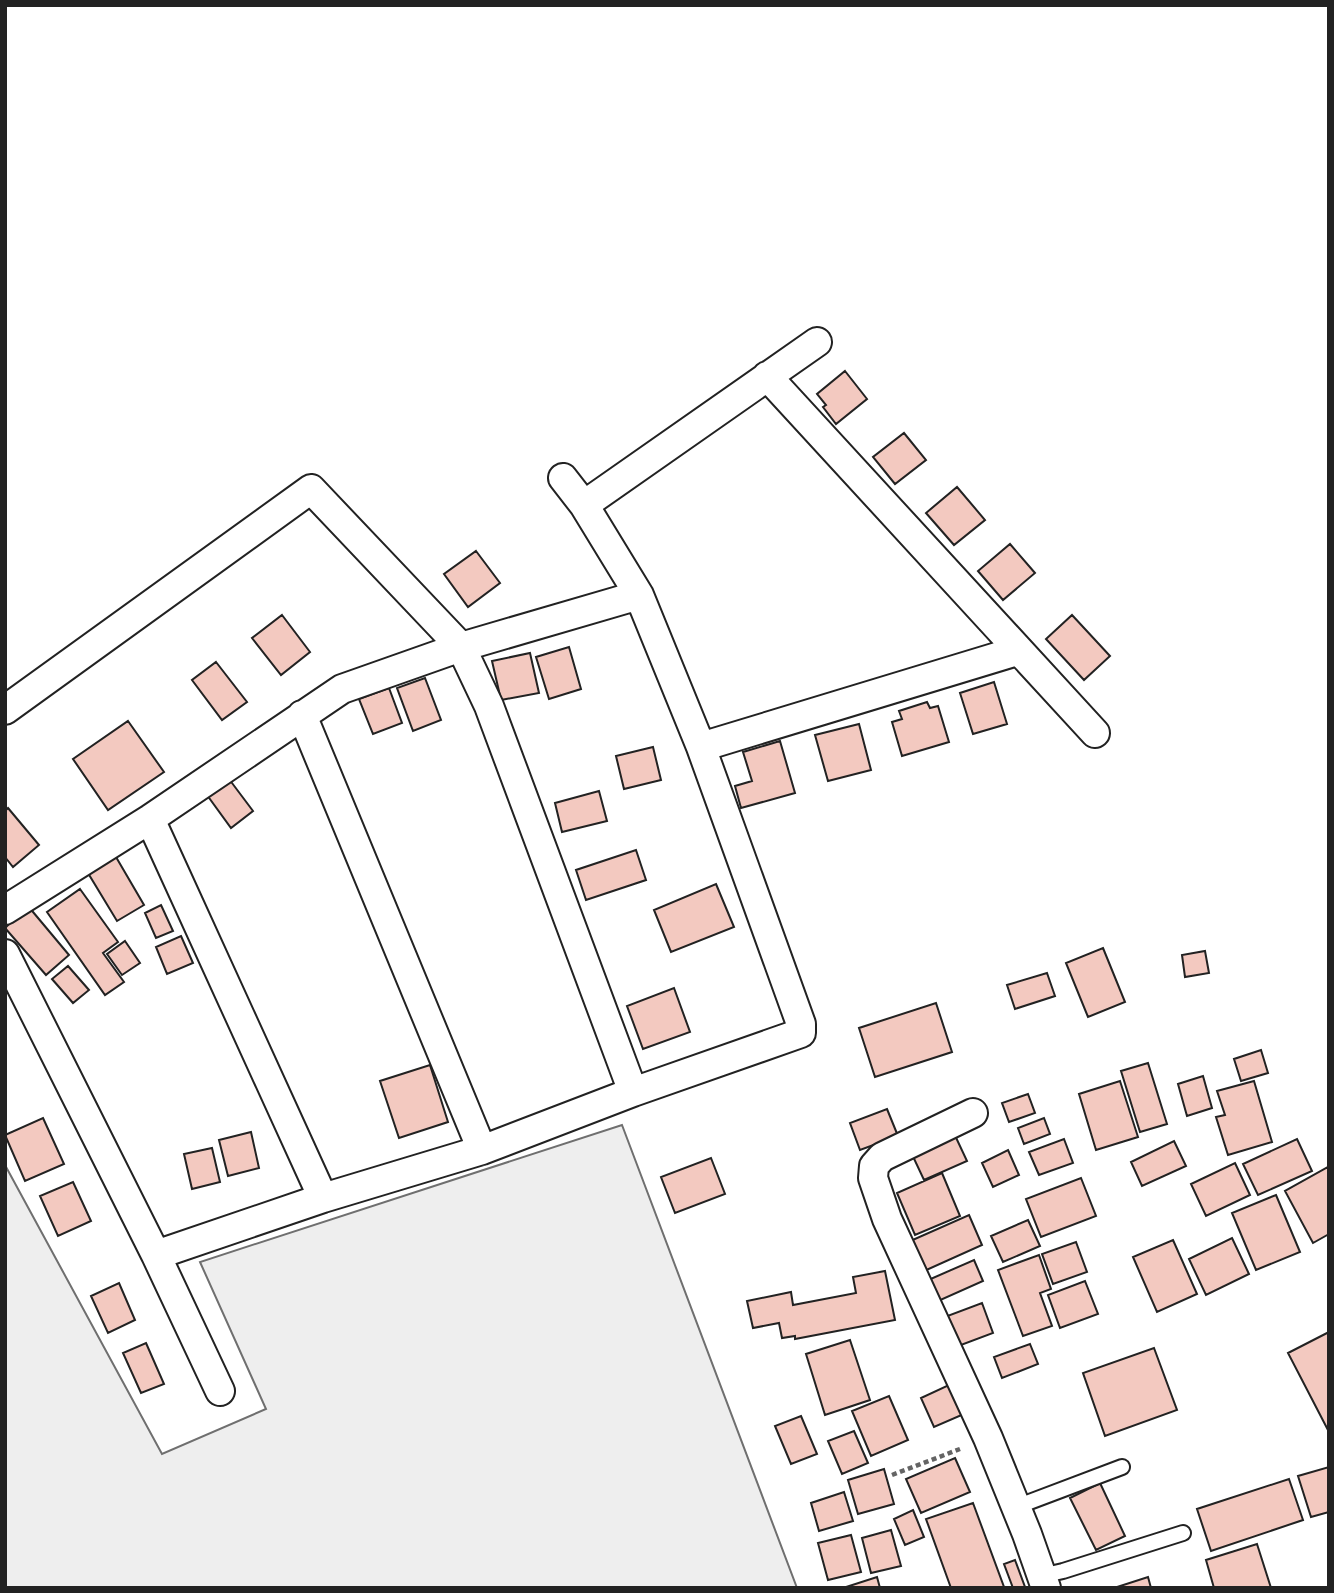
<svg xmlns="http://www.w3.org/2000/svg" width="1334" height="1593" font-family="Manrope,sans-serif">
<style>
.green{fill:#eee;stroke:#6f6f6f;stroke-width:2}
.building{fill:#f3c9c0;stroke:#222;stroke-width:2}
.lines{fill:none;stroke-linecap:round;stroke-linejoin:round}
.service-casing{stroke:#222;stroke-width:18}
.minor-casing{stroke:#222;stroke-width:32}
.path{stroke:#646464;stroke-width:4.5;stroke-dasharray:5 3.5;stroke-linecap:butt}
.service{stroke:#fff;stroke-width:14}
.minor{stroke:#fff;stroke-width:28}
</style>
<rect width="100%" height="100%" fill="#fff"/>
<path class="green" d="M622 1125 797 1588H5V1165L162 1454 266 1409 200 1262Z"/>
<path class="building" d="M845 371 867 399 836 424 823 407 826 405 817 394Z
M904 433 926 460 895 484 873 457Z
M957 487 985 520 954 545 926 513Z
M1010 544 1035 573 1003 600 978 571Z
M476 551 500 583 468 607 444 574Z
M282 615 310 652 281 675 252 638Z
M1072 615 1110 656 1084 680 1046 639Z
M569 647 581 689 549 699 536 657Z
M530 653 539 693 501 700 492 661Z
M216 662 247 702 222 720 192 680Z
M425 678 441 720 413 731 397 688Z
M994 682 1007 724 973 734 960 693Z
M389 688 402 723 373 734 359 699Z
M927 702 930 708 938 706 949 742 902 756 892 722 902 719 899 711Z
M128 721 164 772 108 810 73 759Z
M859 724 871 770 828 781 815 735Z
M780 741 795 793 741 808 735 786 752 781 743 752Z
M653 747 661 780 624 789 616 756Z
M229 779 253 811 231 828 207 795Z
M599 791 607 821 562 832 555 803Z
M8 808 39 845 13 867 5 857V811Z
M636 850 646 880 586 900 576 870Z
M116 857 144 905 117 921 88 873Z
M716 884 734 927 671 952 654 910Z
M80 889 118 942 103 953 124 982 105 995 47 912Z
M161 905 173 931 156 938 145 913Z
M28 906 69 955 46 975 5 928Z
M181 936 193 963 167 974 156 947Z
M125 941 140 963 122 975 107 954Z
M1103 948 1125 1002 1088 1017 1066 963Z
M1205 951 1209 973 1185 977 1182 955Z
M68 966 89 990 73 1003 52 979Z
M1047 973 1055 996 1015 1009 1007 985Z
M674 988 690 1032 643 1049 627 1006Z
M936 1003 952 1052 875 1077 859 1028Z
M1261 1050 1268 1073 1241 1081 1234 1059Z
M1148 1063 1167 1124 1140 1132 1121 1071Z
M430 1065 448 1122 399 1138 380 1081Z
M1203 1076 1212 1108 1187 1116 1178 1084Z
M1120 1081 1138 1137 1096 1150 1079 1094Z
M1254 1081 1272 1142 1228 1155 1216 1117 1225 1115 1217 1091Z
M1028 1094 1035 1113 1009 1122 1002 1103Z
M887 1109 898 1136 860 1150 850 1123Z
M43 1118 64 1164 25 1181 5 1135Z
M1044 1118 1050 1134 1024 1144 1018 1128Z
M952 1129 967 1161 924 1180 909 1148Z
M251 1132 259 1168 228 1176 219 1140Z
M1064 1139 1073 1163 1039 1175 1029 1152Z
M1297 1139 1312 1171 1258 1195 1243 1164Z
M1174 1141 1186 1166 1142 1186 1131 1162Z
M212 1148 220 1182 192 1189 184 1154Z
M1008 1150 1019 1175 993 1187 982 1163Z
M711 1158 725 1194 675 1213 661 1177Z
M1235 1163 1250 1195 1206 1216 1191 1184Z
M1328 1167 1329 1234 1313 1243 1285 1191Z
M942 1173 960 1216 915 1235 897 1193Z
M1081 1178 1096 1216 1041 1237 1026 1199Z
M73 1182 91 1221 58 1236 40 1196Z
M1276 1195 1300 1252 1256 1270 1232 1213Z
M969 1215 982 1245 922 1272 908 1242Z
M1028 1220 1040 1246 1003 1262 991 1236Z
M1232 1238 1249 1274 1206 1295 1189 1259Z
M1173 1240 1197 1294 1157 1312 1133 1257Z
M1076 1242 1087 1272 1053 1284 1042 1254Z
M1039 1255 1051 1289 1040 1293 1052 1326 1023 1336 998 1270Z
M974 1260 983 1281 936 1302 926 1281Z
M885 1271 895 1320 795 1339V1336L782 1338 779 1323 753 1328 747 1301 791 1292 793 1305 856 1293 853 1277Z
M1085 1281 1098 1314 1060 1328 1048 1295Z
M119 1283 135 1320 108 1333 91 1296Z
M982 1303 993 1333 953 1348 942 1318Z
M1329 1332V1432L1288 1353Z
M850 1340 870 1400 825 1415 806 1354Z
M146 1343 164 1384 141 1393 123 1353Z
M1030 1344 1038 1364 1002 1378 994 1357Z
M1154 1348 1177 1410 1105 1436 1083 1373Z
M951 1384 964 1414 934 1427 921 1398Z
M889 1396 908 1440 871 1456 852 1411Z
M801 1416 817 1454 791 1464 775 1426Z
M854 1431 868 1463 842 1474 828 1441Z
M955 1458 970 1492 921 1513 906 1479Z
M1329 1467V1512L1311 1517 1298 1476Z
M884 1469 894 1504 858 1514 848 1480Z
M1289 1479 1303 1520 1211 1551 1197 1509Z
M1100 1483 1125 1536 1096 1550 1070 1498Z
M844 1492 853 1521 819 1531 811 1503Z
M973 1503 1004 1587 1001 1588H951L926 1519Z
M913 1510 924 1537 905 1545 894 1519Z
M891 1530 901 1566 871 1573 862 1538Z
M851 1535 861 1572 828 1580 818 1543Z
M1257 1544 1271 1588H1214L1206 1560Z
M1015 1560 1025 1587 1022 1588H1013L1004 1564Z
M877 1577 880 1588H843Z
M1148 1577 1151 1588H1114Z"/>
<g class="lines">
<g class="service-casing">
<path id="service" d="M1016 1507 1122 1467
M1041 1576 1063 1571 1183 1533"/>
</g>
<g class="minor-casing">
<path id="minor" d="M767 376 1095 733
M584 505 817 342
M5 710 311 489 461 647 489 706 633 1092
M302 715 482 1150
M701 747 1017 651
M150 819 323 1198
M5 910 150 819 342 689 461 647 639 595
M5 954 156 1255 220 1391
M973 1113 882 1157 874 1166 873 1178 887 1219 988 1438 1027 1534 1046 1588
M156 1255 323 1198 482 1150 633 1092 801 1033V1024L701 747 639 595 584 505 563 478"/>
</g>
<path class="path" d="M892 1475 960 1449"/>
<use href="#service" class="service"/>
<use href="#minor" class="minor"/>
</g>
<rect width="1334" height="1593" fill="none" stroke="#222222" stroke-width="14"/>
</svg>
